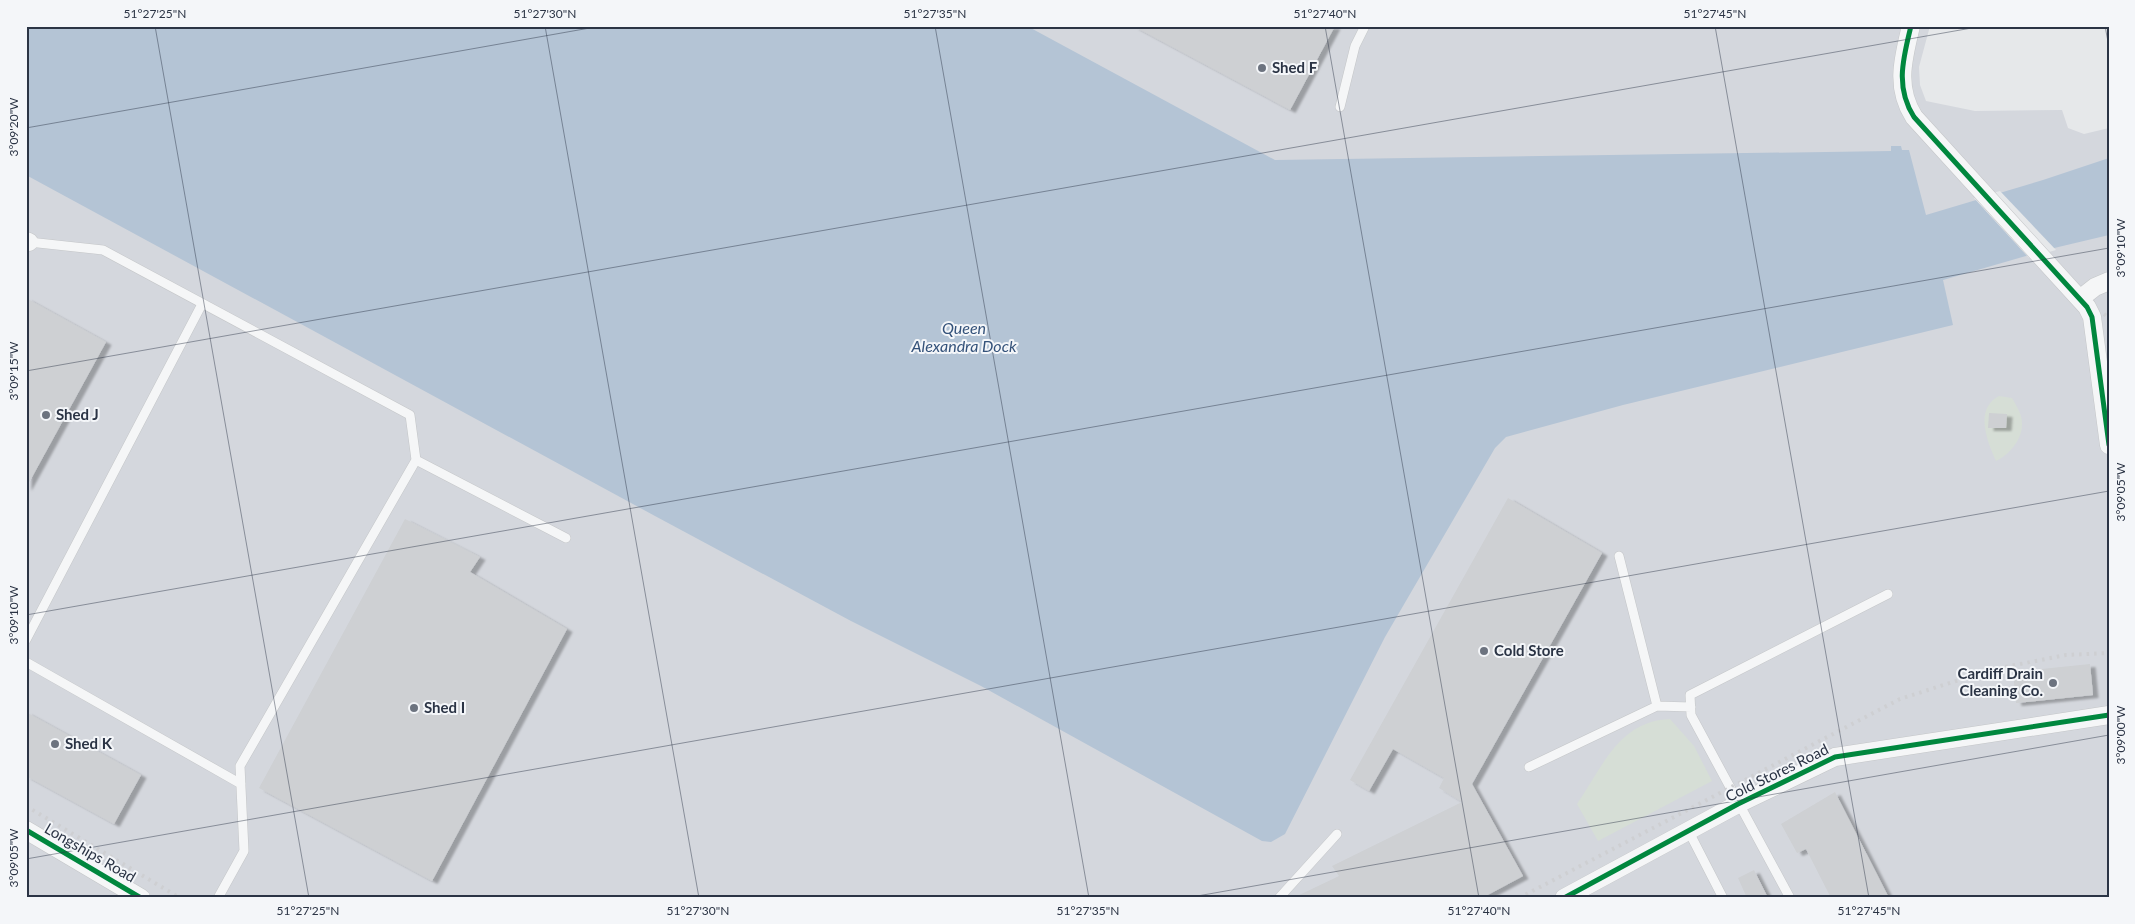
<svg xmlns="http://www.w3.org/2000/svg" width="2135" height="924" font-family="Lato,sans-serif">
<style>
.built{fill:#d4d7dd}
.green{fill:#d6ded6}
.water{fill:#b4c4d5}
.pier{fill:#e6e8ea}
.building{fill:#ced0d3;filter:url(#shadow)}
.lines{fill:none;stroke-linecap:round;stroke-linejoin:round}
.lane-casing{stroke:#c4c6c8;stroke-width:10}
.street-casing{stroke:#c4c6c8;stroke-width:19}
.lane{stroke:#f5f6f7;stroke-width:9}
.street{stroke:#f5f6f7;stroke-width:18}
.rail{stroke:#cecfd2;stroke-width:4;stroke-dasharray:2.5 5;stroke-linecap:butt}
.cycleway-casing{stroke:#f4f6f9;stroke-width:8}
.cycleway{stroke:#00873e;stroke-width:5}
.ticks{fill:none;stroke:#2b3445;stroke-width:1;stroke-opacity:0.45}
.poi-dot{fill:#6c737f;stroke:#f4f6f9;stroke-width:2}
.labels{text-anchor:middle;stroke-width:4;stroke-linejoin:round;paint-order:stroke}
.poi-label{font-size:15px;font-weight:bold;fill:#2b3445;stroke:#f4f6f9;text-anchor:start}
.street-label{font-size:15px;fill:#2b3445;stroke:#f4f6f9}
.water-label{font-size:16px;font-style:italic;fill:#34527a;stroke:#f4f6f9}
.neatline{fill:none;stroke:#2b3445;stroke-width:2}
.ticks-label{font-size:12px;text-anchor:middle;fill:#2b3445}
</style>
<defs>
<filter id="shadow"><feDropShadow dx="5.5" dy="3" stdDeviation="1" flood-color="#0004"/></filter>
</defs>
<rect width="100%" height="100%" fill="#e6e8ea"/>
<path class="built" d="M26 26H1930L1919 67 1920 85 1926 101 1975 111 2062 110 2068 128 2084 134 2109 128V898H26Z"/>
<path class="green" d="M1999 396 2012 398C2015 403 2019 410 2021 416 2026 435 2012 453 1996 461 1987 441 1974 409 1999 396Z
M1670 719 1694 746 1712 781 1598 841 1577 804C1603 766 1619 721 1670 719Z"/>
<path class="water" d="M26 26H1027L1275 160 1891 151V146H1901L1902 150H1909L1926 215 2043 180 2109 158V235L2050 249 1943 280 1953 325 1623 405 1506 437 1495 448 1385 637 1285 834 1271 842 1262 841 981 686 851 621 655 516 26 175Z"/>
<path class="pier" d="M2000 191 2056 250 2029 258 1974 198Z"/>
<path class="building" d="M1133 26H1335L1290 110Z
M26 298 106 342 26 488Z
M1989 413 2007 414 2006 428H1988Z
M1508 498 1602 553 1472 784 1523 876 1482 898H1293L1339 876 1332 866 1462 802 1439 788 1444 778 1393 749 1369 791 1350 780Z
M405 519 480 557 470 572 567 629 432 881 259 788Z
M2090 664 2093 695 2016 703 2013 672Z
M26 712 141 775 114 824 26 776Z
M1835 792 1889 898H1831L1806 849 1797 853 1781 824Z
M1754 870 1768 898H1747L1738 878Z"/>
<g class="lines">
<g class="lane-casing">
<path id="lane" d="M1340 107 1355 46 1365 26
M29 242 103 250 410 415 416 460
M1619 556 1657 706
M26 640 202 304
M26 662 241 784
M1529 767 1657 706 1691 707
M1689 832 1723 898
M218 898 244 851 240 766 416 460 566 538
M1279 898 1337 834
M1790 898 1691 715 1690 695 1888 594"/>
</g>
<g class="street-casing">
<path id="street" d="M1911 26C1903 59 1895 87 1914 117L2087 307 2092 317 2109 445
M26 241 29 242
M2081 298 2095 287 2109 281
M26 830 141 898
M1564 898 1738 804 1835 757 2109 715"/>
</g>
<use href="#lane" class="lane"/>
<use href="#street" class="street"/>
<path class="rail" d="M2104 314 2109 318
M26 806 180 898
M1519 898 1900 699 1990 670 2066 655 2109 653"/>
<g class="cycleway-casing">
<path id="cycleway" d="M1911 26C1903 59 1895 87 1914 117L2087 307 2092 317 2109 445
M26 830 141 898
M1564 898 1738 804 1835 757 2109 715"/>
</g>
<use href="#cycleway" class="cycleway"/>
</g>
<path class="ticks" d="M155 26 309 898M545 26 699 898M935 26 1089 898M1325 26 1479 898M1715 26 1869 898M2105 26 2109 47M26 128 601 26M26 371 1983 26M26 615 2109 248M26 859 2109 491M1186 898 2109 735"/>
<g class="poi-dot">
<circle cx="1262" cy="68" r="5"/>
<circle cx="46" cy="415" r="5"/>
<circle cx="1484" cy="651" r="5"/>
<circle cx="2053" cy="683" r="5"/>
<circle cx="414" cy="708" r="5"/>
<circle cx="55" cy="744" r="5"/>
</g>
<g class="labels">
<g class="poi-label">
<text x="1272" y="73">Shed F</text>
<text x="56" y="420">Shed J</text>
<text x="1494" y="656">Cold Store</text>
<text x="2043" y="679" text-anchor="end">Cardiff Drain<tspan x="2043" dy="17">Cleaning Co.</tspan></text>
<text x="424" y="713">Shed I</text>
<text x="65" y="749">Shed K</text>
</g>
<g class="street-label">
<text transform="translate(1777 773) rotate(-26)" y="5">Cold Stores Road</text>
<text transform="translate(90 853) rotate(30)" y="5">Longships Road</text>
</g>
<g class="water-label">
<text x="964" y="334">Queen<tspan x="964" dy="18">Alexandra Dock</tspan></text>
</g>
</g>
<rect width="2135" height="924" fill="none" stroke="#f4f6f9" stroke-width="55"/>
<rect x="28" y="28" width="2080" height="868" class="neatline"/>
<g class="ticks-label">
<text x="155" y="18">51°27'25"N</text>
<text x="545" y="18">51°27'30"N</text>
<text x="935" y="18">51°27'35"N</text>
<text x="1325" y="18">51°27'40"N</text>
<text x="1715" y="18">51°27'45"N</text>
<text transform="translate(14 127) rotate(-90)" y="4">3°09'20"W</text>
<text transform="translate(2121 248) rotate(-90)" y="4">3°09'10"W</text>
<text transform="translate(14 371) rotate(-90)" y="4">3°09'15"W</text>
<text transform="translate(2121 492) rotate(-90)" y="4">3°09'05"W</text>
<text transform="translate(14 615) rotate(-90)" y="4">3°09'10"W</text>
<text transform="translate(2121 735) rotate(-90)" y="4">3°09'00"W</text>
<text transform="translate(14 858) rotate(-90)" y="4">3°09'05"W</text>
<text x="308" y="915">51°27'25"N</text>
<text x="698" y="915">51°27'30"N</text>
<text x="1088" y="915">51°27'35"N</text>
<text x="1479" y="915">51°27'40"N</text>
<text x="1869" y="915">51°27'45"N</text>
</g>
</svg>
